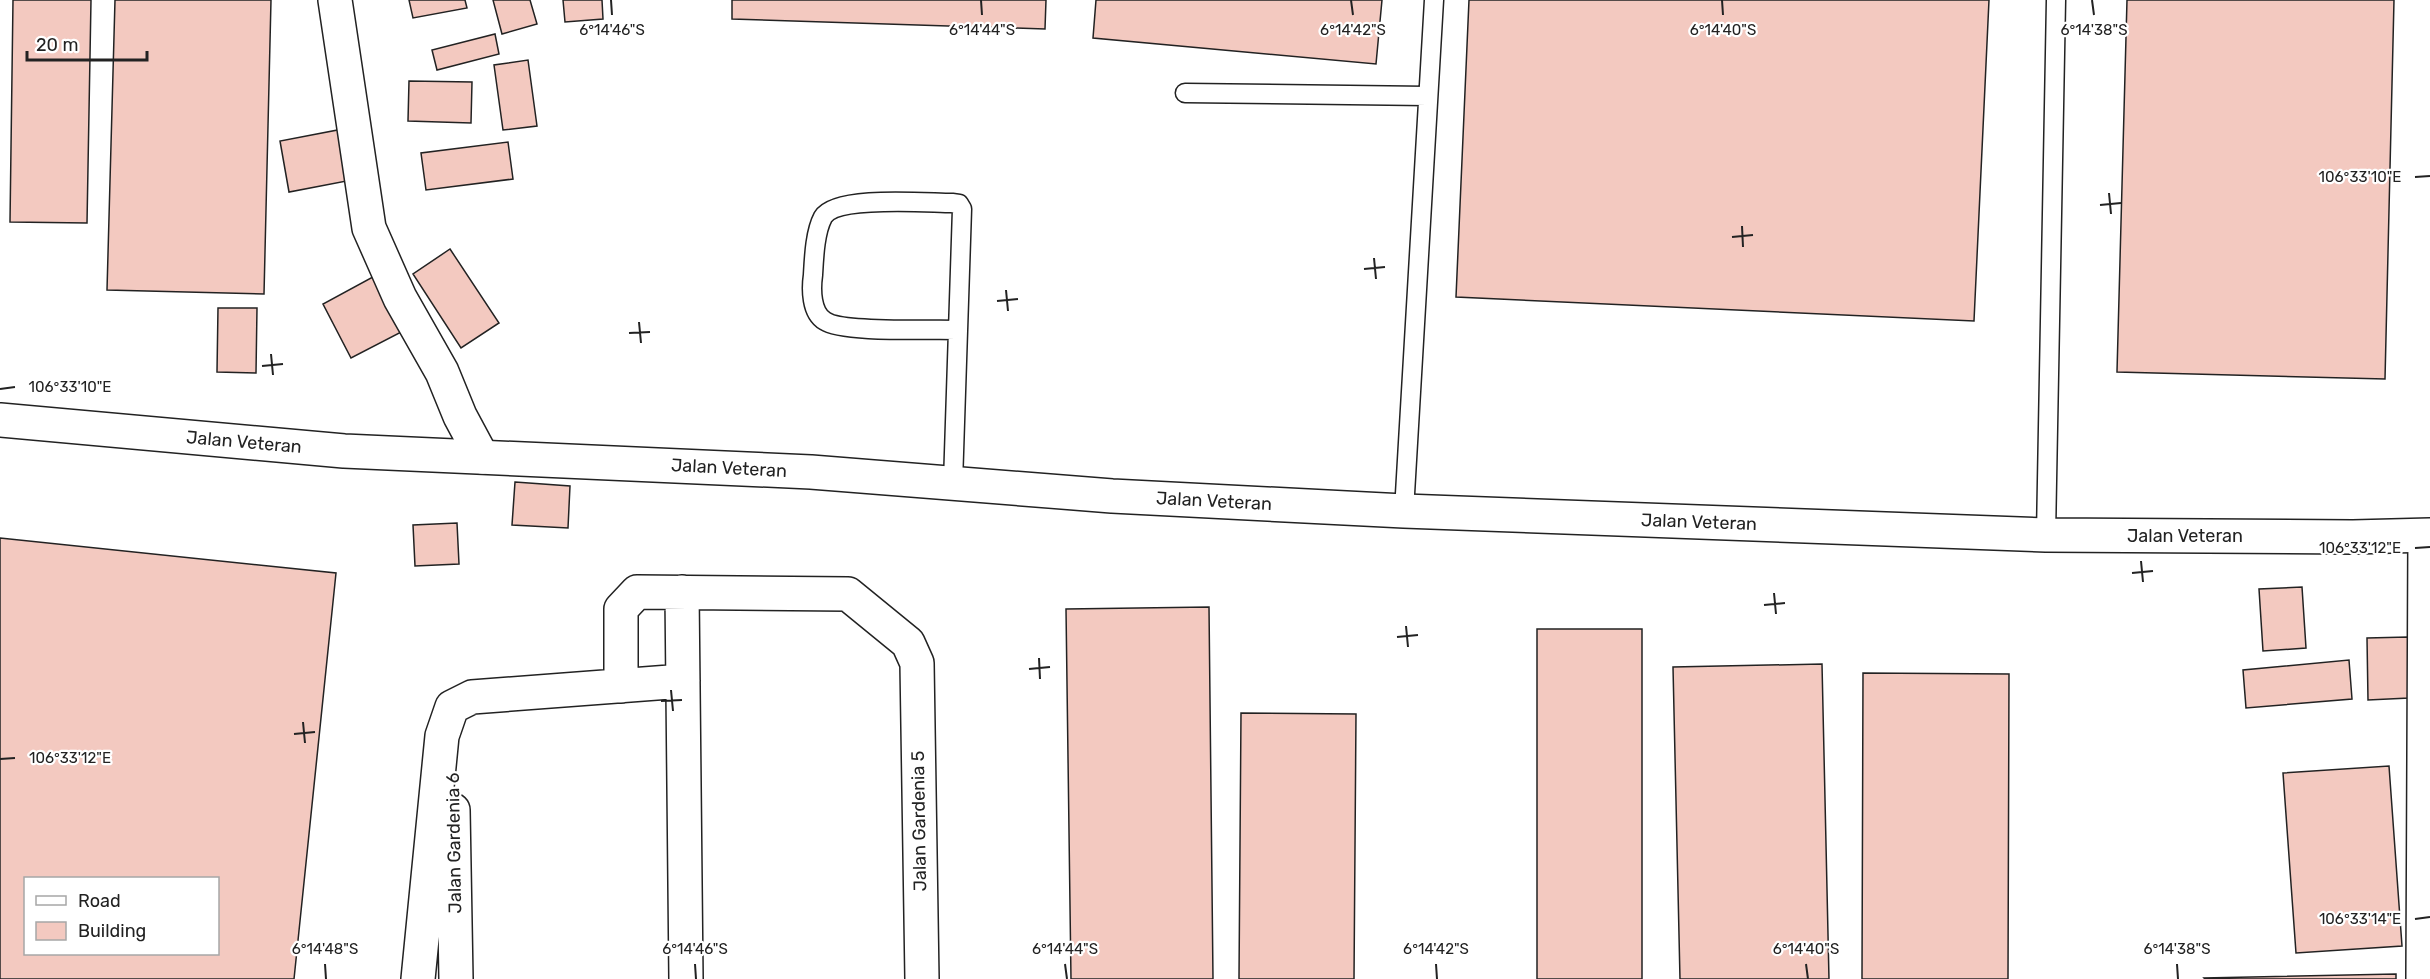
<svg xmlns="http://www.w3.org/2000/svg" width="2430" height="979" font-family="Rubik,sans-serif">
<style>
.building{fill:#f3c9c0;stroke:#222;stroke-width:1.5;fill-rule:evenodd}
.lines{fill:none;stroke-linecap:round;stroke-linejoin:round}
.lane-casing{stroke:#222;stroke-width:21}
.street-casing{stroke:#222;stroke-width:36}
.secondary-casing{stroke:#222;stroke-width:36}
.lane{stroke:#fff;stroke-width:18}
.street{stroke:#fff;stroke-width:33}
.secondary{stroke:#fff;stroke-width:33}
.ticks{fill:none;stroke:#222;stroke-width:2}
.labels{text-anchor:middle;stroke-width:4.5;stroke-linejoin:round;paint-order:stroke}
.street-label{font-size:18px;fill:#222;stroke:#fff}
.ticks-label{font-size:15px;text-anchor:middle;fill:#222;stroke:#fff;stroke-width:4.5;stroke-linejoin:round;paint-order:stroke}
</style>
<rect width="100%" height="100%" fill="#fff"/>
<path class="building" d="M13 0H91L87 223 10 222Z
M115 0H271L264 294 107 290Z
M409 0H465L467 8 413 18Z
M493 0H530L537 24 502 34Z
M563 0H602L603 19 565 22Z
M732 0H1046L1045 29 732 19Z
M1096 0H1382L1376 64 1093 38Z
M1469 0H1989L1974 321 1456 297Z
M2127 0H2394L2385 379 2117 372Z
M495 34 499 54 437 70 432 50Z
M528 60 537 126 503 130 494 65Z
M409 81 472 82 471 123 408 121Z
M343 129 352 180 289 192 280 141Z
M508 142 513 179 426 190 421 153Z
M450 249 499 323 461 348 413 274Z
M382 272 411 327 351 358 323 304Z
M218 308H257L256 373 217 372Z
M515 482 570 486 568 528 512 525Z
M457 523 459 564 415 566 413 525Z
M0 538 336 573 294 979H0ZM26 878H218V954H26Z
M2302 587 2306 648 2263 651 2259 589Z
M1209 607 1213 979H1071L1066 609Z
M1537 629H1642V979H1537Z
M2408 637 2409 698 2368 700 2367 638Z
M2349 660 2352 699 2246 708 2243 670Z
M1822 664 1829 979H1680L1673 667Z
M1863 673 2009 674 2008 979H1862Z
M1241 713 1356 714 1354 979H1239Z
M2389 766 2402 946 2296 953 2283 773Z
M2396 974V979H2205L2204 978Z"/>
<g class="lines">
<g class="lane-casing">
<path id="lane" d="M1185 93 1427 96
M953 483 962 209 959 204 952 203C927 203 836 195 823 217 815 232 814 257 813 275 811 289 811 313 825 321 842 333 931 329 956 330
M1404 511 1434 0
M2046 535 2056 0"/>
</g>
<g class="street-casing">
<path id="street" d="M335 0 369 228 400 298 442 372 460 416 482 457
M682 592 686 979
M621 686V609L637 592 848 594 908 643 917 663 922 979
M453 810 456 979
M418 979 442 736 452 707 472 697 683 681
M2423 979 2425 536"/>
</g>
<g class="secondary-casing">
<path id="secondary" d="M0 420 344 451 811 472 1112 496 1404 511 2046 535 2353 537 2430 535"/>
</g>
<use href="#lane" class="lane"/>
<use href="#street" class="street"/>
<use href="#secondary" class="secondary"/>
</g>
<path class="ticks" d="M611 0 612 15M981 0 982 15M1351 0 1353 15M1722 0 1723 15M2092 0 2094 15M2415 177 2430 176M2109 193 2111 214M2100 205 2121 203M1742 226 1743 247M1732 237 1753 235M1374 258 1376 279M1364 269 1385 267M1006 290 1008 311M997 301 1018 299M639 322 641 343M629 333 650 332M271 354 273 375M262 366 283 364M0 389 15 387M2415 548 2430 547M2141 561 2143 582M2132 573 2153 571M1774 593 1776 614M1764 605 1785 603M1406 626 1408 647M1397 637 1418 635M1039 658 1040 679M1029 669 1050 667M671 690 673 711M661 701 682 700M303 722 305 743M294 734 315 732M0 759 15 758M2415 919 2430 917M325 964 326 979M695 964 696 979M1065 964 1067 979M1436 964 1437 979M1806 964 1808 979M2177 964 2178 979"/>
<g class="labels">
<g class="street-label">
<text transform="translate(244 442) rotate(5)" y="6">Jalan Veteran</text>
<text transform="translate(729 468) rotate(3)" y="6">Jalan Veteran</text>
<text transform="translate(1214 501) rotate(3)" y="6">Jalan Veteran</text>
<text transform="translate(1699 522) rotate(2)" y="6">Jalan Veteran</text>
<text x="2185" y="542">Jalan Veteran</text>
<text transform="translate(919 821) rotate(-91)" y="6">Jalan Gardenia 5</text>
<text transform="translate(454 843) rotate(-91)" y="6">Jalan Gardenia 6</text>
</g>
</g>
<g class="ticks-label">
<text x="612" y="35">6°14'46"S</text>
<text x="982" y="35">6°14'44"S</text>
<text x="1353" y="35">6°14'42"S</text>
<text x="1723" y="35">6°14'40"S</text>
<text x="2094" y="35">6°14'38"S</text>
<text x="2360" y="182">106°33'10"E</text>
<text x="70" y="392">106°33'10"E</text>
<text x="2360" y="553">106°33'12"E</text>
<text x="70" y="763">106°33'12"E</text>
<text x="2360" y="924">106°33'14"E</text>
<text x="325" y="954">6°14'48"S</text>
<text x="695" y="954">6°14'46"S</text>
<text x="1065" y="954">6°14'44"S</text>
<text x="1436" y="954">6°14'42"S</text>
<text x="1806" y="954">6°14'40"S</text>
<text x="2177" y="954">6°14'38"S</text>
</g>
<rect x="24" y="877" width="195" height="78" fill="#ffffff" stroke="#a7a7a7" stroke-width="1.5"/>
<rect x="36" y="896" width="30" height="9" fill="#ffffff" stroke="#a7a7a7" stroke-width="1.5"/>
<text x="78" y="907" font-size="18" fill="#222222">Road</text>
<rect x="36" y="922" width="30" height="18" fill="#f3c9c0" stroke="#a7a7a7" stroke-width="1.5"/>
<text x="78" y="937" font-size="18" fill="#222222">Building</text>
<path d="M27 51v9h120v-9" fill="none" stroke="#222222" stroke-width="3"/>
<text x="36" y="51" font-size="18" fill="#222222" stroke="#ffffff" stroke-width="4.5" paint-order="stroke">20 m</text>
</svg>
